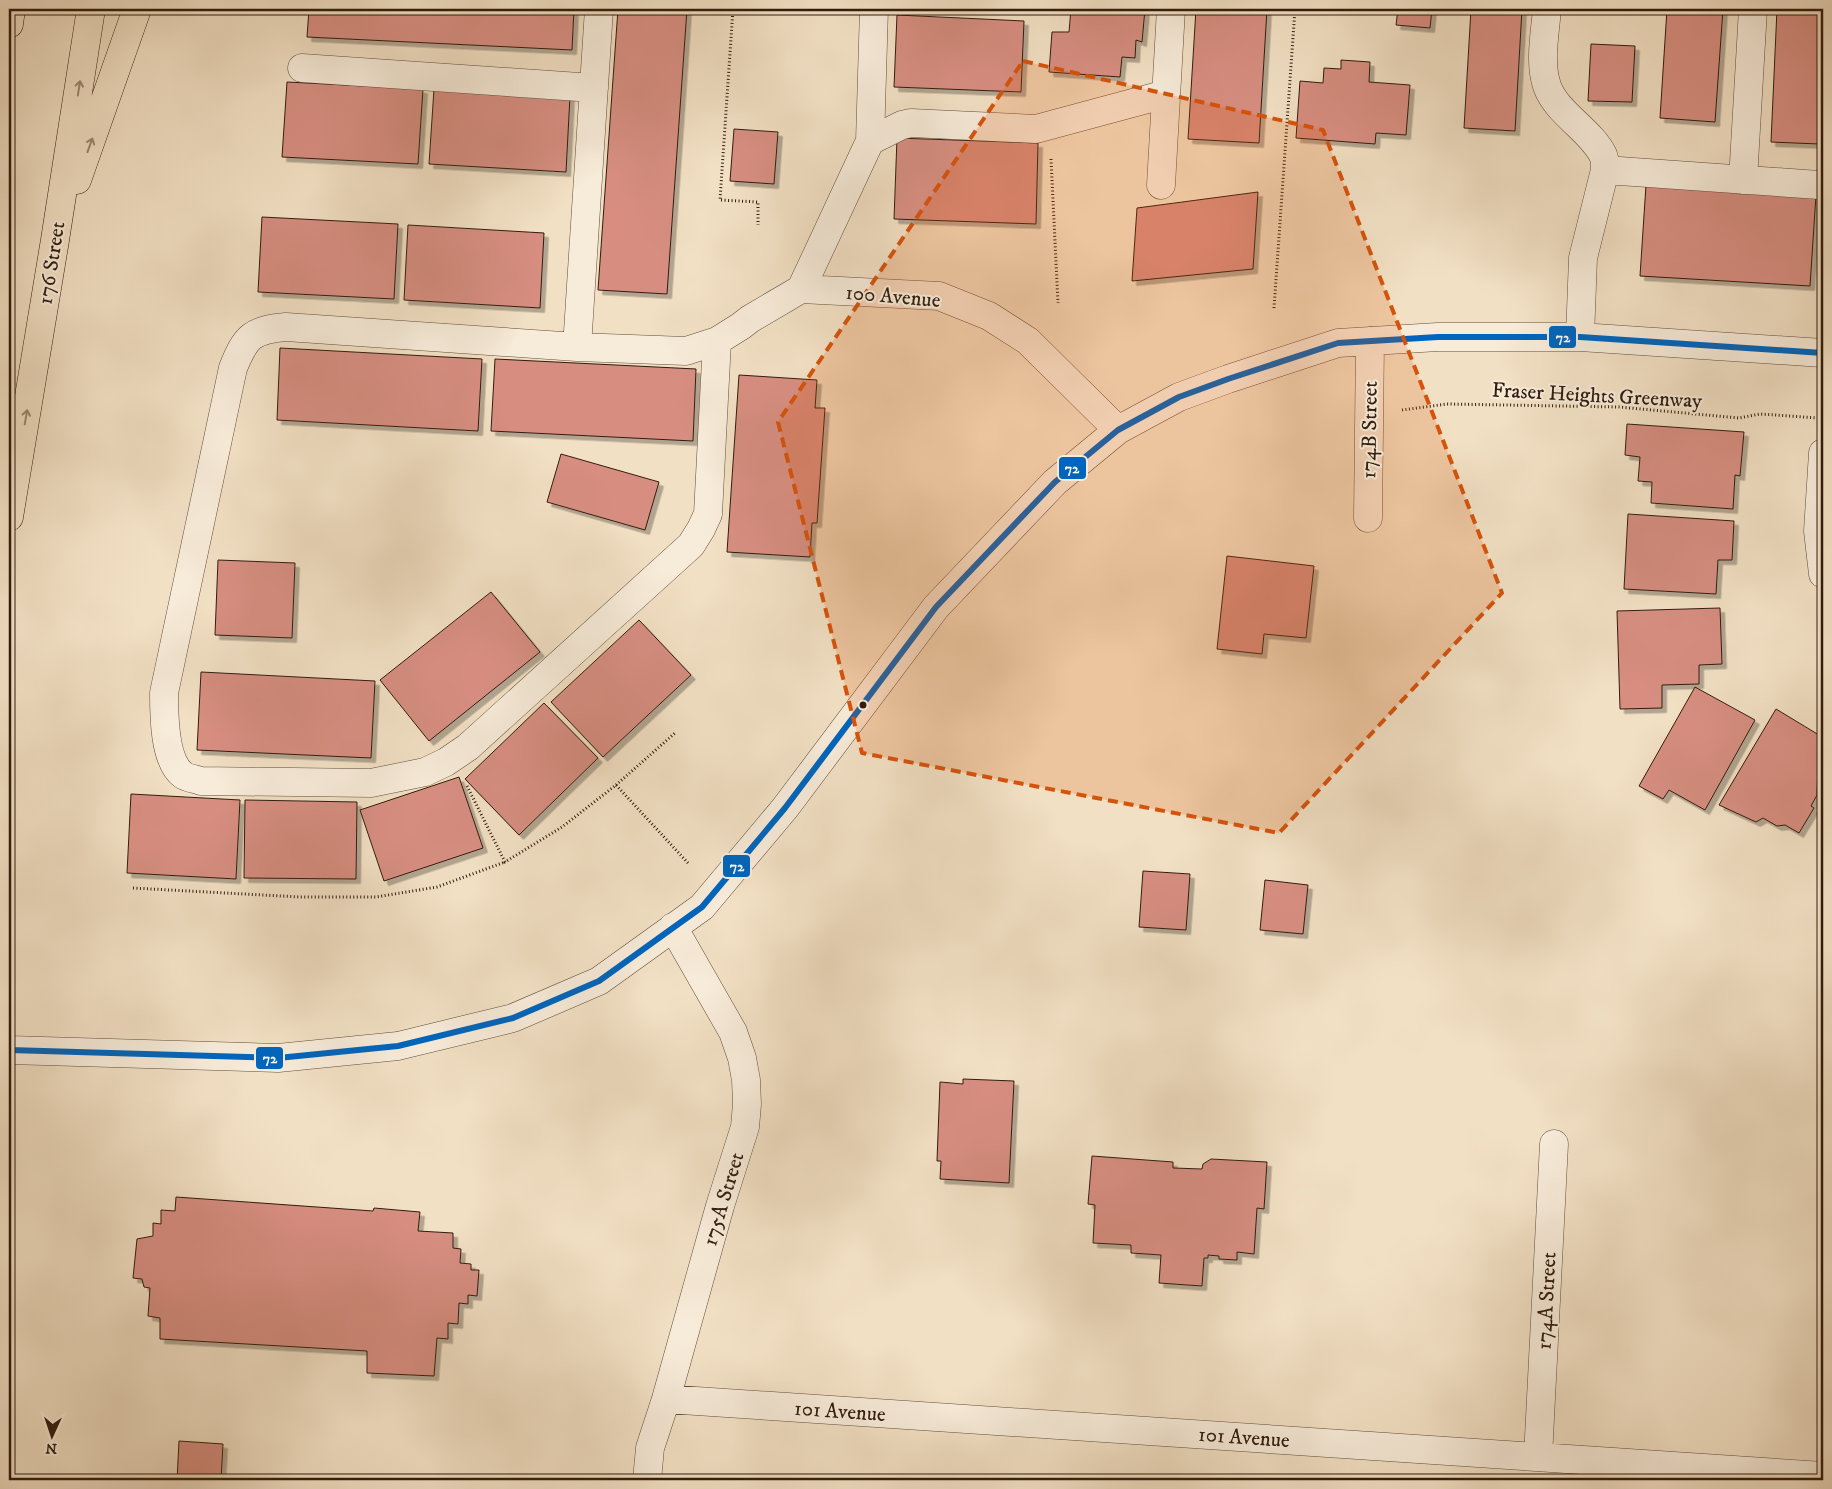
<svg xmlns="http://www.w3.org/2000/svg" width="1832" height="1489" font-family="'IM FELL DW Pica',serif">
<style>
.building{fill:#d78e81;stroke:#311c0e;filter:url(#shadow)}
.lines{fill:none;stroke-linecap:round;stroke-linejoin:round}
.minor-casing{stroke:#614d3c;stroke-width:29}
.highway-casing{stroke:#311c0e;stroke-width:29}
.path{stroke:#311c0e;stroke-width:3;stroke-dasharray:1 2.5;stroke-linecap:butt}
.minor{stroke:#f7ebd9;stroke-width:28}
.highway{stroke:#f2e0c4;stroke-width:28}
.bus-1-casing{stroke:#f7ebd9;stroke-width:10}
.bus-1{stroke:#0065bd;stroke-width:6}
.oneway{stroke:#9b8872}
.marked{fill:#d6530c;fill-opacity:0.2;stroke:#d6530c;stroke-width:4;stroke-dasharray:10 6;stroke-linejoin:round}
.bus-dot{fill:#311c0e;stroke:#f7ebd9;stroke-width:2}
.labels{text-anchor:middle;stroke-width:4;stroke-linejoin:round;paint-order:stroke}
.street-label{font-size:21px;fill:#311c0e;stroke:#f7ebd9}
.line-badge{stroke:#f7ebd9;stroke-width:2}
.badge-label{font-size:14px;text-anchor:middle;font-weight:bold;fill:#fff}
</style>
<defs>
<filter id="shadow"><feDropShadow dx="4.5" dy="4.5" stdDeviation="0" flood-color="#0004"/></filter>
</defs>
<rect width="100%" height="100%" fill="#f2e0c4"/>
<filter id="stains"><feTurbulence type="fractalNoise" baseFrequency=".004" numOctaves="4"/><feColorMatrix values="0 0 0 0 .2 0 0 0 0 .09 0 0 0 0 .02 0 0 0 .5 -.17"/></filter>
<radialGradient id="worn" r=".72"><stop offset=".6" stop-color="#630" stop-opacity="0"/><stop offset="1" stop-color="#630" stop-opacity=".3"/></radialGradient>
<path class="building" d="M309 9H574L572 50 307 37Z
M618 9H687L667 294 598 290Z
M1071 9H1145L1142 42 1136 40 1135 58 1122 57 1120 77 1049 72 1052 32H1069Z
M1196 9H1267L1259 143 1188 139Z
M1398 9H1432L1430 28 1396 25Z
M1471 9H1522L1515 131 1464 128Z
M1667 9H1723L1715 122 1660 118Z
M1777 9H1823L1819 144 1771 142Z
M897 15 1024 21 1021 92 894 87Z
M1591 44 1635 46 1632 102 1588 101Z
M1341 60 1370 62 1369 82 1410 85 1406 135 1376 133 1375 144 1296 138 1300 81 1323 83 1324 68 1341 69Z
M287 82 423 89 418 164 282 157Z
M434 89 570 96 566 172 429 164Z
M734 129 778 132 774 184 730 181Z
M897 138 1038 143 1036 224 894 219Z
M1646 185 1816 195 1810 286 1640 276Z
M1258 192 1253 269 1132 281 1137 208Z
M262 217 398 224 394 299 258 292Z
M408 225 544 233 540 308 404 300Z
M280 348 482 359 478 431 277 420Z
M495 359 696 369 693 441 491 431Z
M739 375 817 380 815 408H825L817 523H812L810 557 727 552Z
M1627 424 1744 432 1740 476 1735 475 1733 509 1651 503 1652 482 1638 481 1640 457 1625 455Z
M561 454 659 482 645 530 547 502Z
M1628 514 1734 521 1732 560H1718L1716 594 1624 589Z
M1227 556 1314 566 1306 638 1264 634 1262 654 1217 649Z
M218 560 295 563 292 638 215 635Z
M491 592 540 652 429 741 380 680Z
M1720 608 1722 664 1699 665V684L1662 685V708L1620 709 1617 611Z
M639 620 691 675 603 757 551 702Z
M201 672 375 681 371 758 197 750Z
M1695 687 1755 720 1705 810 1669 790 1663 799 1639 786Z
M544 703 598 758 519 835 465 779Z
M1776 709 1819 735 1817 795 1811 806 1814 808 1799 833 1785 825 1777 826 1763 818 1756 822 1719 805Z
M459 777 483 848 384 881 360 810Z
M131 794 240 800 236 879 127 873Z
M245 800 357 802 356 879 244 878Z
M1143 871 1190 874 1186 930 1139 927Z
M1265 880 1308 885 1303 934 1260 930Z
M963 1079 1014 1081 1009 1183 940 1179 941 1161H937L940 1082 963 1084Z
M1092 1156 1173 1162V1168L1202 1169 1203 1164 1211 1159 1267 1162 1264 1209 1257 1208 1254 1254 1237 1252V1260L1219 1259V1256L1208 1255V1258H1204L1202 1286 1159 1283 1161 1255 1131 1253V1245L1093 1243 1095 1205 1088 1204Z
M176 1197 373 1211 374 1208 420 1212 418 1231 453 1233V1248L461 1249 460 1263 471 1264V1270H479L477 1296 468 1295V1304L459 1303 458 1324 448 1323V1339L437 1338 434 1376 367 1373V1351L160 1339V1318L148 1316 150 1288 144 1287 142 1279 133 1278 137 1239 153 1236V1223L161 1224V1210L175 1211Z
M179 1441 223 1444 221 1480H177Z"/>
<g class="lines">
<g class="minor-casing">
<path id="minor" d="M1547 9C1545 33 1539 63 1547 86 1557 114 1590 129 1603 155 1605 159 1605 165 1605 170L1583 258 1580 337
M302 68 594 88
M870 141 902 125 911 123 1036 129 1166 94
M1605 170 1819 185
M1743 180 1753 9
M1161 185 1171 9
M801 289 939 296 989 316 1028 341 1118 430
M717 341 708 514 701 529 691 545 468 747 446 762 425 772 371 783 201 781C196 779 187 778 183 775 164 761 164 715 164 693L233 368C246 336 252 330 286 327L577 347 686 351 717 341 741 326 750 319 801 289 870 141 874 9
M577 347 599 9
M1823 453 1818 531 1823 574
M1368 518 1370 341
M9 1050 278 1058 398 1046 513 1018 599 981 702 907 785 808 936 607 1055 482 1118 430 1179 397 1228 379 1338 343 1438 337H1580L1823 353
M666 1399 1823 1476
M1538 1457 1554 1144
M647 1480 650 1448 666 1399 720 1206 745 1127 747 1104 746 1080 742 1058 733 1032 673 927"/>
</g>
<g class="highway-casing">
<path id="highway" d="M9 24 11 9
M77 180 137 9
M9 517 55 240 91 9"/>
</g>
<path class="path" d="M733 9 720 200 758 202V225
M1051 159 1058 303
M1274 308 1295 9
M1402 410 1447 404 1619 407 1739 418 1760 414 1819 418
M616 785 675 733
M467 786 505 862 562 827 616 785 688 863
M133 888 300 897H376L437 887 505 862"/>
<use href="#minor" class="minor"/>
<use href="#highway" class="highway"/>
<g class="bus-1-casing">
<path id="bus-1" d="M9 1050 278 1058 398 1046 513 1018 599 981 702 907 785 808 936 607 1055 482 1118 430 1179 397 1228 379 1338 343 1438 337H1580L1823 353"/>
</g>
<use href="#bus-1" class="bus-1"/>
</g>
<defs><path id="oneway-shaft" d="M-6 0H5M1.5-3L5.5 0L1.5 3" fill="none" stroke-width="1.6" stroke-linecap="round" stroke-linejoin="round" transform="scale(1.25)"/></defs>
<g class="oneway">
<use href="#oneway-shaft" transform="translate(79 88) rotate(-81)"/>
<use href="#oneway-shaft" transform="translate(90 145) rotate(-70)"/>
<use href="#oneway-shaft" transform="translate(26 417) rotate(-80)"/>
</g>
<path class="marked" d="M1023 61 1323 130 1502 593 1279 833 862 753 778 422Z"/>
<circle class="bus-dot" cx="863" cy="705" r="4.5"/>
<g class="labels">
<g class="street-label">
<text transform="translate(51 263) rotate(-81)" y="7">176 Street</text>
<text transform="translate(893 296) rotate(5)" y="7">100 Avenue</text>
<text transform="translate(1597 395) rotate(3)" y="7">Fraser Heights Greenway</text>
<text transform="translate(1369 430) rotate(-89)" y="7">174B Street</text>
<text transform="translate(723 1199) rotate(-73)" y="7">175A Street</text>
<text transform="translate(1546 1301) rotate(-87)" y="7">174A Street</text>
<text transform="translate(840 1411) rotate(4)" y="7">101 Avenue</text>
<text transform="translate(1244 1437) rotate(4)" y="7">101 Avenue</text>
</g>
</g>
<g class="line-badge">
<rect x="1548" y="325" width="29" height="24" rx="5" fill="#0065bd"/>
<rect x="1058" y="456" width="29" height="24" rx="5" fill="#0065bd"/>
<rect x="722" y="854" width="29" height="24" rx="5" fill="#0065bd"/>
<rect x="255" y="1046" width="29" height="24" rx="5" fill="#0065bd"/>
</g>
<g class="badge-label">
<text x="1563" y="342">72</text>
<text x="1072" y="473">72</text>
<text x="737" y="871">72</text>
<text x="270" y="1063">72</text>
</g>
<rect width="1832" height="1489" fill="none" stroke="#f2e0c4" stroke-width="30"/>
<rect x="10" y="10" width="1812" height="1469" fill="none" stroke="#311c0e" stroke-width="2.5"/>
<rect x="15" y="15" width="1802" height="1459" fill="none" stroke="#311c0e"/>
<g transform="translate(52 1436) rotate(183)" stroke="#f7ebd9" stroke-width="4" paint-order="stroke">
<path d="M0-4L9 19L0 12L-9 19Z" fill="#311c0e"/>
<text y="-8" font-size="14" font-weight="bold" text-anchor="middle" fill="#311c0e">N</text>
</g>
<rect width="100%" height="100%" filter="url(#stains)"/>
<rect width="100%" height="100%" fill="url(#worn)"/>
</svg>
